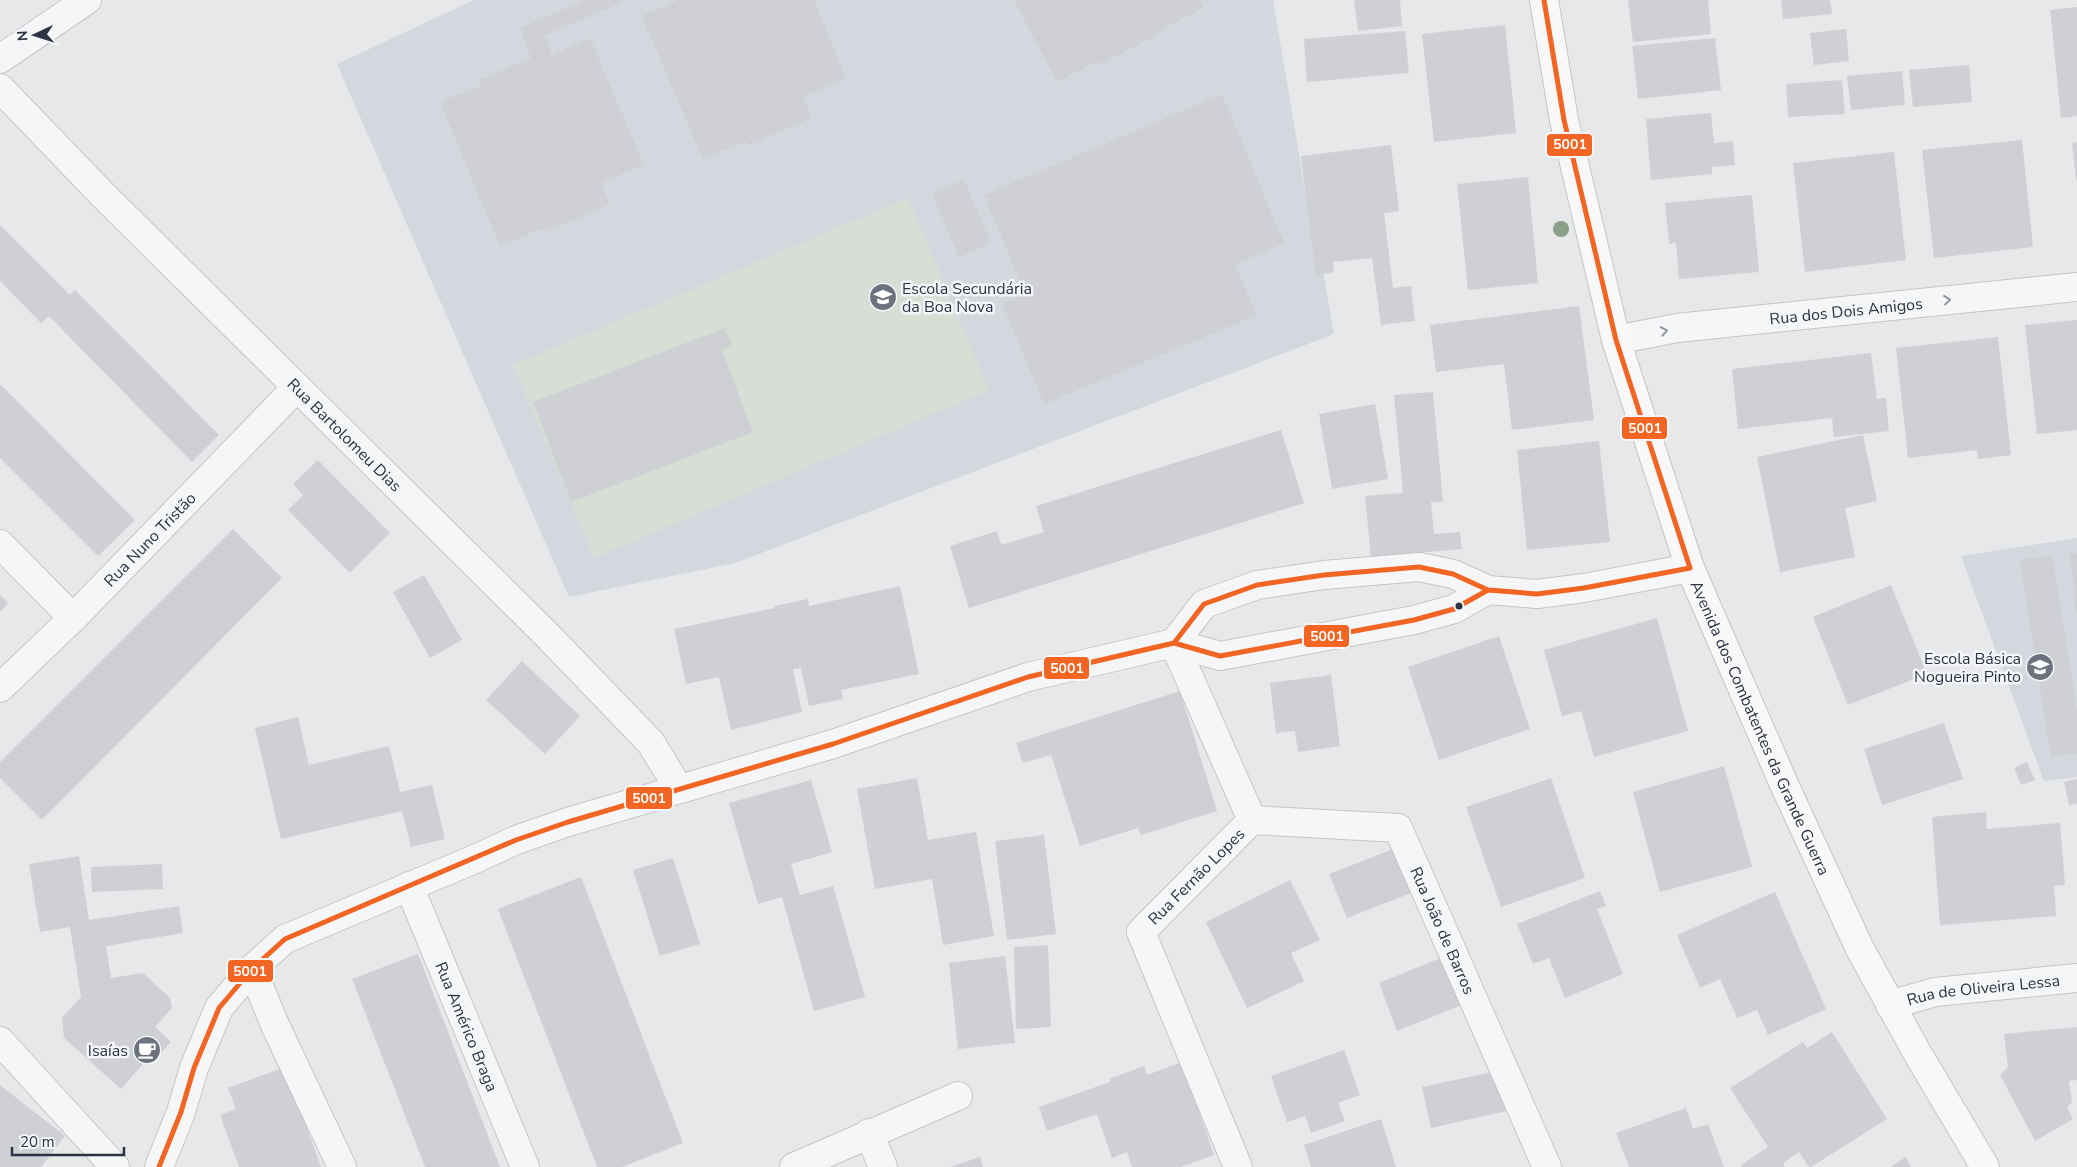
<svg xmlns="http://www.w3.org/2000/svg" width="2077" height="1167" font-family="'Nunito Sans',sans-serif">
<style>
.built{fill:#d4d7dd}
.green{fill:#d6ded6}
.building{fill:#ced0d3}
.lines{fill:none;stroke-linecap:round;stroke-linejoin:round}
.minor-casing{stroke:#c4c6c8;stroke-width:30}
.major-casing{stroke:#c2c5c8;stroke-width:30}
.minor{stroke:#f5f6f7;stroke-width:28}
.major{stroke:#f8f8f8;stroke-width:28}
.bus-1-casing{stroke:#f4f6f9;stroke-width:9}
.bus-1{stroke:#f26522;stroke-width:5}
.tree{fill:#8a9e88}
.oneway{stroke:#90959e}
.bus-dot{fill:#2b3445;stroke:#f4f6f9;stroke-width:2}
.labels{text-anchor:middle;stroke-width:5;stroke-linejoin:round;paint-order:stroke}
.poi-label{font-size:16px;fill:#2b3445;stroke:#f4f6f9;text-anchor:end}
.street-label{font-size:16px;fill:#2b3445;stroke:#f4f6f9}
.line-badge{stroke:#f4f6f9;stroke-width:2}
.badge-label{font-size:14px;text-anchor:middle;font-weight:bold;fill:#fff}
</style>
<rect width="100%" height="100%" fill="#e6e8ea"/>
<path class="built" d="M474 0H1273L1317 260 1321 259 1334 334 735 563 569 597 337 64Z
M2077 538V777L2044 781 1961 556Z"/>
<path class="green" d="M908 198 989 390 594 558 513 365Z"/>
<path class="building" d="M584 0H627L545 35 552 55 590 38 644 165 601 183 610 204 545 232 543 228 500 246 440 102 482 85 479 80 531 58 520 28Z
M679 0H814L846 78 803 96 812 118 747 146 746 141 703 159 642 16Z
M1014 0H1199L1203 8 1161 29 1162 32 1100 65 1098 61 1057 82Z
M1354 0H1400L1402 26 1358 31Z
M1628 0H1708L1711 34 1633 42Z
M1781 0H1830L1832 14 1783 19Z
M2077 7V116L2061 118 2050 10Z
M1505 25 1516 133 1434 142 1422 34Z
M1846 29 1849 61 1814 65 1810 33Z
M1405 31 1409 73 1307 82 1304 39Z
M1715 38 1721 90 1638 99 1632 46Z
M1969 65 1972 102 1913 107 1909 70Z
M1902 71 1905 105 1851 110 1847 76Z
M1842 80 1845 114 1788 117 1786 84Z
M1222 94 1284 243 1235 264 1257 315 1044 404 1002 303 1025 294 984 195Z
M1711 113 1714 143 1733 141 1735 165 1712 167V174L1651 180 1646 119Z
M2022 140 2033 247 1934 258 1922 150Z
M2077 142V180H2076L2072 143Z
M1391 145 1399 211 1384 213 1393 288 1411 286 1415 321 1381 325 1372 258 1333 262 1334 272 1316 275 1301 156Z
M1894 152 1906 260 1805 272 1793 163Z
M1528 177 1538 283 1468 290 1457 184Z
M964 180 991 243 959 257 932 193Z
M1752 195 1759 272 1679 279 1676 243 1669 244 1665 203Z
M0 225 70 295 75 290 219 435 192 462 49 316 41 323 0 281Z
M1579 306 1594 420 1512 430 1504 364 1436 372 1430 325Z
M2077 320V430L2037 434 2025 325Z
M725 328 732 346 722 350 753 432 571 502 533 402Z
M1998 337 2011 455 1978 459 1977 450 1908 458 1896 348Z
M1871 353 1877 399 1886 398 1889 431 1834 437 1832 418 1738 429 1732 369Z
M0 384 135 520 98 556 0 458Z
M1433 392 1443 502H1431L1434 534 1460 532 1462 549 1371 557 1365 496 1403 493 1394 395Z
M1375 404 1388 479 1332 489 1319 414Z
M1281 430 1304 503 969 608 950 546 997 531 1001 545 1044 532 1036 506Z
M1863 435 1877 501 1845 508 1855 557 1780 572 1757 457Z
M1599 441 1610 542 1527 550 1517 450Z
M318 460 390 533 350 573 288 510 303 495 293 484Z
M233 529 282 578 42 820 0 778V762Z
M2070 553H2077V611H2076Z
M2052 555 2077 710V753L2051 757 2020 560Z
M424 575 462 640 430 658 393 592Z
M1891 585 1927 674 1848 705 1813 617Z
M900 586 919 674 841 690 843 699 809 706 801 668 793 669 802 712 731 730 719 677 686 684 674 629 775 608 774 606 808 599 809 606Z
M0 595 8 603 0 612Z
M1657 618 1688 731 1594 757 1581 711 1562 716 1544 650Z
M1499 636 1530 729 1439 760 1408 667Z
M522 661 580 716 545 754 486 700Z
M1331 675 1340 746 1298 752 1295 731 1276 733 1270 683Z
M1180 691 1217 811 1141 835 1138 828 1080 846 1051 755 1023 763 1016 743Z
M298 717 309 765 389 746 400 792 432 785 445 839 411 847 402 811 281 839 255 728Z
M1944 723 1963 779 1882 805 1864 749Z
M2027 762 2035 780 2021 785 2014 768Z
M1724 766 1752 867 1660 892 1633 792Z
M917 778 928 840 976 832 994 936 943 945 932 879 875 889 857 789Z
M1551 778 1585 878 1501 907 1466 807Z
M2077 779V804L2069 805 2064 782Z
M811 780 832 852 791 864 800 895 833 886 865 997 814 1011 782 897 758 904 729 803Z
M1986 812 1987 829 2060 823 2065 885 2054 886 2056 916 1940 925 1932 817Z
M1044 835 1056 934 1007 940 995 841Z
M1396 848 1414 892 1347 918 1329 874Z
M79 856 89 920 179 906 183 933 106 946 111 978 143 973 170 998 172 1008 155 1027 171 1042 153 1062 143 1064 121 1089 64 1038 62 1018 81 997 70 927 40 932 29 864Z
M673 858 700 944 660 956 633 870Z
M162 864 163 889 92 892 91 867Z
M581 877 683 1143 622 1167H597L498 909Z
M1290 880 1320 940 1291 953 1304 981 1247 1008 1206 922Z
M1600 891 1606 906 1597 909 1623 974 1565 998 1549 958 1533 964 1517 924Z
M1775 892 1826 1009 1768 1035 1757 1010 1737 1018 1720 979 1700 988 1677 935Z
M1048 945 1051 1027 1016 1029 1014 947Z
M418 954 500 1167H425L352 979Z
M1005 956 1015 1043 958 1049 949 963Z
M1443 957 1462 1005 1397 1031 1379 983Z
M2077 1027V1080L2069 1081 2072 1103 2067 1107 2073 1119 2035 1141 2000 1075 2008 1067 2004 1034Z
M1832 1032 1887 1119 1811 1167H1809L1799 1152 1783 1163 1785 1167H1742L1741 1165 1768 1147 1730 1088 1803 1042 1807 1048Z
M1344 1050 1360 1095 1338 1103 1345 1121 1311 1133 1305 1116 1287 1122 1271 1076Z
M1182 1062 1214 1155 1181 1167H1132L1127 1152 1112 1158 1097 1114 1047 1131 1039 1107 1110 1082 1109 1079 1144 1066 1147 1075Z
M285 1067 321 1167H239L220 1115 236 1109 228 1088Z
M1497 1071 1507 1111 1431 1128 1422 1087Z
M0 1085 65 1136 41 1167H0Z
M1686 1108 1693 1129 1708 1124 1724 1167H1629L1616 1133Z
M1381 1119 1396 1167H1311L1304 1145Z
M980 1157 983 1167H950Z
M1906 1157 1911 1167H1890Z"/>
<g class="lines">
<g class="minor-casing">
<g id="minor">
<path d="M0 59 87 0"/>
<path id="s1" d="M0 88 103 195 547 635 651 743 679 789"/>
<path id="s2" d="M1616 340 1677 328 2077 287"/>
<path d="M0 544 73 618"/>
<path d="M1174 643 1252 820 1141 932 1238 1167"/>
<path d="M1174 643 1204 604 1257 585 1324 575 1419 567 1453 574 1488 590 1537 594 1584 588 1690 568"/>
<path id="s3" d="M0 688 73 618 297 387"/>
<path id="s4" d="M1252 820 1398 828 1547 1167"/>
<path id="s5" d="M409 886 525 1167"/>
<path d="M252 969 275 1025 342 1167"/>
<path id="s6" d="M1890 1005 1935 992 2077 978"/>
<path d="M0 1041 115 1167"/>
<path d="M869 1133 883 1167"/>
<path d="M159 1167 181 1112 194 1068 219 1008 252 969 285 939 475 859 516 840 568 822 833 744 1028 677 1174 643 1220 656 1414 620 1454 609 1488 590"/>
<path d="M794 1167 958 1096"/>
</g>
</g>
<g class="major-casing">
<g id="major">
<path id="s7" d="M1544 0 1564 120 1616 340 1690 568 1783 782 1860 949 1919 1056 1985 1167"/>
</g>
</g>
<use href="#minor" class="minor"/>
<use href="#major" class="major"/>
<g class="bus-1-casing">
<path id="bus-1" d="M1544 0 1564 120 1616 340 1690 568
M1135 652 1174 643 1220 656 1414 620 1454 609 1488 590 1515 592
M159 1167 181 1112 194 1068 219 1008 252 969 285 939 516 840 568 822 833 744 1028 677 1174 643 1204 604 1257 585 1324 575 1419 567 1453 574 1488 590 1537 594 1584 588 1690 568"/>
</g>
<use href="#bus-1" class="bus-1"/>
</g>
<circle class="tree" cx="1561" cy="229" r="8"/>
<defs><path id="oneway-chevron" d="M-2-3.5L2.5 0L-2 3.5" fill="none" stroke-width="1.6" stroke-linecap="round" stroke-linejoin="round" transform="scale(1.25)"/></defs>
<g class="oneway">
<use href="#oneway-chevron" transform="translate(1947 300) rotate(-6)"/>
<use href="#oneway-chevron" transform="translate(1664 331) rotate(-11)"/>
</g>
<defs>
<g id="school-disc" transform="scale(1.4375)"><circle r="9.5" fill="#6c737f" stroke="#f4f6f9"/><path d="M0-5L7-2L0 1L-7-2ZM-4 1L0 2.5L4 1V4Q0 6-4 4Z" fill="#fff"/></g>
<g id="cafe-disc" transform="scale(1.4375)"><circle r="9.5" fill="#6c737f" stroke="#f4f6f9"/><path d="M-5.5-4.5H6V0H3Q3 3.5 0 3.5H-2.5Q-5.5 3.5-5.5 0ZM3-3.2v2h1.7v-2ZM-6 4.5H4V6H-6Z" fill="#fff"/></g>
</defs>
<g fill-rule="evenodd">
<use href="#school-disc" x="883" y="297"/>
<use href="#school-disc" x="2040" y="667"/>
<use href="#cafe-disc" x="147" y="1050"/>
</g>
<circle class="bus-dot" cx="1459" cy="606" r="4.5"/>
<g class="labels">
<g class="poi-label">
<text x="902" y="294" text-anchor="start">Escola Secundária<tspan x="902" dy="18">da Boa Nova</tspan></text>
<text x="2021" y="664">Escola Básica<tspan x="2021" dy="18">Nogueira Pinto</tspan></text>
<text x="128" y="1056">Isaías</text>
</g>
<g class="street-label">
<text dy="6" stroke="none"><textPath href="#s2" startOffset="232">Rua dos Dois Amigos</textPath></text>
<text dy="6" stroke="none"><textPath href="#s1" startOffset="489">Rua Bartolomeu Dias</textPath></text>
<text dy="6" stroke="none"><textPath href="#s3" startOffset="211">Rua Nuno Tristão</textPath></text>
<text dy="6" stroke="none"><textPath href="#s7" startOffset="762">Avenida dos Combatentes da Grande Guerra</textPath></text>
<text transform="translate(1196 876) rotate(-45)" y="6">Rua Fernão Lopes</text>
<text dy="6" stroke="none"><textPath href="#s4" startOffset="258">Rua João de Barros</textPath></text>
<text dy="6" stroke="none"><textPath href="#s6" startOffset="95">Rua de Oliveira Lessa</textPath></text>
<text dy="6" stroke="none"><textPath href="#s5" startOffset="152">Rua Américo Braga</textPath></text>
</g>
</g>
<g class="line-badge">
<rect x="1546" y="133" width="47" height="24" rx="5" fill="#f26522"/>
<rect x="1621" y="416" width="47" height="24" rx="5" fill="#f26522"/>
<rect x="1303" y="624" width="47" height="24" rx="5" fill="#f26522"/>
<rect x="1043" y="656" width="47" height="24" rx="5" fill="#f26522"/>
<rect x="625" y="786" width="48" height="24" rx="5" fill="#f26522"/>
<rect x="227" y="959" width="47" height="24" rx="5" fill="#f26522"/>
</g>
<g class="badge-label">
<text x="1570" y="149">5001</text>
<text x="1645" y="433">5001</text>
<text x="1327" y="641">5001</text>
<text x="1067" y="673">5001</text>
<text x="649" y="803">5001</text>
<text x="250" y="976">5001</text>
</g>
<g transform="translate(35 35) rotate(266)" stroke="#f4f6f9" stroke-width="4" paint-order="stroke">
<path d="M0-4L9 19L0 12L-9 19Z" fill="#2b3445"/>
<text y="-8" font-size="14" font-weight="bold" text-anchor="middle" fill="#2b3445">N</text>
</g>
<path d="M12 1147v8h112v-8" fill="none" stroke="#2b3445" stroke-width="2.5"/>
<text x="20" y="1147" font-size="15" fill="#2b3445" stroke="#f4f6f9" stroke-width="4" paint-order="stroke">20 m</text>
</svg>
